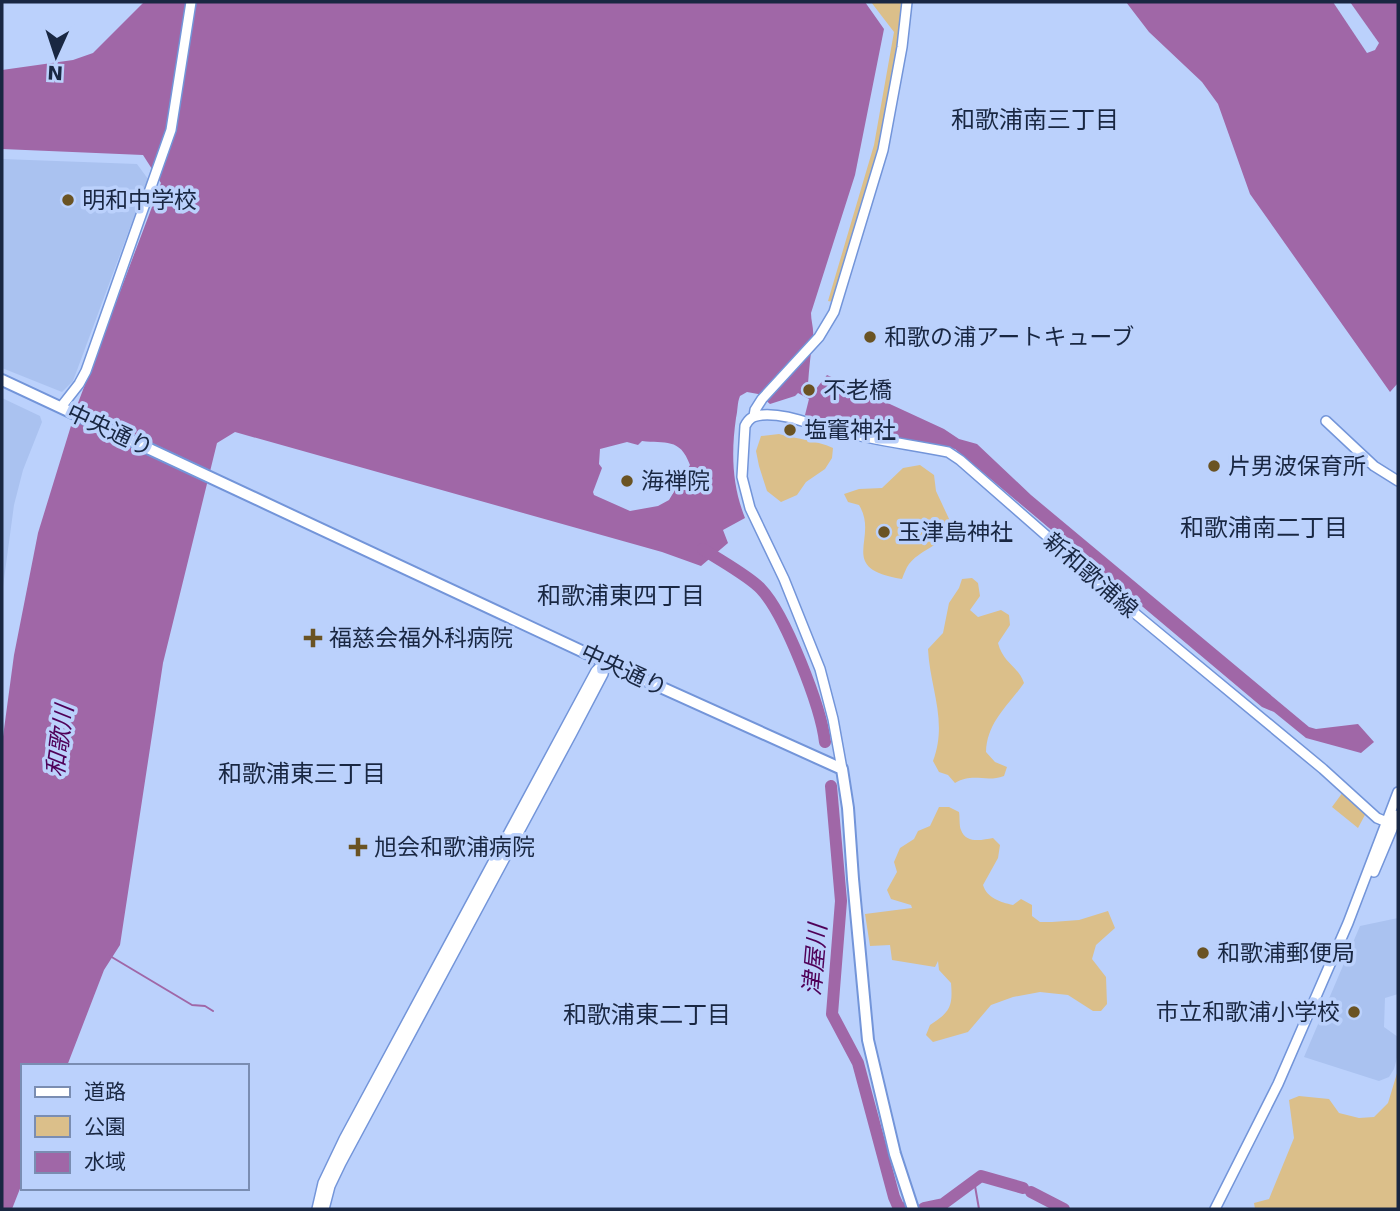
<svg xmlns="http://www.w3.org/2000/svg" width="1400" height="1211" font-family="'DejaVu Sans','Noto Sans JP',sans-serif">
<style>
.built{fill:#aac2f0}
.green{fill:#dbbf8a}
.water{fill:#a067a7;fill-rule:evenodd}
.pier{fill:#bbd1fc}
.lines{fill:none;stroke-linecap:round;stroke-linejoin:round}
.stream{stroke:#a067a7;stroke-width:2}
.river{stroke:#a067a7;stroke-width:12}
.secondary-casing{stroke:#7395d9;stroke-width:12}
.highway-casing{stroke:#7395d9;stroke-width:14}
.secondary{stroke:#fff;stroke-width:9}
.highway{stroke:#fff;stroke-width:10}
.poi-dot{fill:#6a5323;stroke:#bbd1fc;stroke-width:2.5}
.labels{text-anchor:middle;stroke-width:7;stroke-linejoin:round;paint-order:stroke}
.poi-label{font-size:23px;fill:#192742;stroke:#bbd1fc;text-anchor:start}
.street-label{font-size:23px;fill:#192742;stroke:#bbd1fc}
.neighbourhood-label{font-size:24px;fill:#192742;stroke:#bbd1fc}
.water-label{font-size:24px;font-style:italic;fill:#4f0058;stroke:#bbd1fc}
</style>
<rect width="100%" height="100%" fill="#bbd1fc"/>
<path class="built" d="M2 159 137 164 148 179 73 381 62 392 2 368Z
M2 398 40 416 42 422 23 470 14 505 2 594Z
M1398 918V994L1385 998 1384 1027 1398 1037V1054L1394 1069 1389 1077 1379 1081 1304 1057 1360 926Z"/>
<path class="green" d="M871 2H903C896 104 862 204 833 302L828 301 874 145 894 32Z
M779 434C796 439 816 440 833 448L832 458 825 469 806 482 797 495 781 502 767 491 759 466 756 451 761 436Z
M920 465 934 475 936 491 950 521C943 549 925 545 909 564 906 568 904 574 902 579 835 568 880 539 859 505L848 502 844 494 859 489 882 488 903 468Z
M972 578 978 583 980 596 970 610 978 617 1001 610 1009 615 1010 625 998 643C1003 663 1018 666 1024 683 1008 706 987 722 986 752L995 762 1007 767 1004 776C985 783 974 772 955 783L948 775 939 772 933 761C948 721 930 689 928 649L943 633 949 603 959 588 962 579Z
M1343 792 1366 813 1358 828 1332 807Z
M939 807H949L959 812C960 817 959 826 961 830 966 844 982 840 993 838L1000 845 998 858 983 885C987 898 1000 902 1013 905L1021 899 1032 905V916L1040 922H1052L1079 920 1108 911 1115 928 1096 945 1092 959 1106 977 1107 1004 1101 1011H1093L1068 995 1040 992 1013 997 991 1005 968 1032 933 1042 926 1035 930 1025C950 1012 953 1007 951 983L939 970 938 961 935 967 892 960 890 945 870 946 865 914 912 908 911 905 891 899 887 890 897 872 894 862 900 848 914 839 918 831 930 826Z
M1398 1070V1209H1255L1254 1203 1269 1199 1294 1138 1289 1100 1299 1096 1329 1099 1339 1113 1359 1118 1374 1117 1388 1103Z"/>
<path class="water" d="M144 2H865L884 29 855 175 811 313C811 321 814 329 813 336 811 352 809 368 808 384L816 389 827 375 944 429 959 439 977 444 1031 495 1309 727 1316 729 1358 724 1374 742 1361 753 1306 738 1274 712 1262 707 955 449 858 432 805 415 809 399 798 393 795 396 770 404 758 394 747 392 740 396C737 403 738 410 736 418 731 453 732 485 745 518L723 530 728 543 701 566 662 552 235 432 217 443 163 663 120 945 104 970 67 1066H23V1181L12 1209H2V744L14 655 38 533 78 403 161 183 143 155 2 149V70L73 60 93 53ZM642 441C665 444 680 437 690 465L669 500 658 506 630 511 594 495 593 492 602 468 599 464 600 449 627 442 638 445Z
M1126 2H1398V383L1390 392 1250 194 1218 104 1202 82 1149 32Z"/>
<path class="pier" d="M1333 2H1350L1379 43 1375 50 1367 53Z"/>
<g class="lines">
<path class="stream" d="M110 956 192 1005 205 1006 213 1011
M970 1183 975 1186 979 1209"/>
<path class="river" d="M703 549C719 560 749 576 761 589 785 614 821 707 825 742
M831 786 841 901 832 1014 858 1063 894 1197 898 1206 902 1208
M1031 1192 1064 1209
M924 1208 943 1204 981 1176 1023 1188"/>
<g class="secondary-casing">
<path id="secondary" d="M61 407 79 384 86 371 171 130 191 2
M754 416 755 410 762 399 819 337 834 312 883 150 902 47 907 2
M1326 421 1374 466 1398 481
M842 769 833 719 820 669 784 579 750 508 742 477 745 426C749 418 753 416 762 415 789 413 815 427 841 432 876 440 912 445 948 452L960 460 1137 615 1323 769 1377 818 1394 825
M1374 872 1398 815
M317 1209 323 1183 344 1139 596 671 605 662
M324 1209 330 1186 341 1163 572 733 603 674 605 662
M1215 1209 1278 1084 1348 923 1398 792"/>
</g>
<g class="highway-casing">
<path id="highway" d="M2 380 605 662 842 769 848 808 853 879 868 1040 895 1154 913 1209"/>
</g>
<use href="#secondary" class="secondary"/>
<use href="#highway" class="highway"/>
</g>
<g class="poi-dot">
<circle cx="68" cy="200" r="7"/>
<circle cx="870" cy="337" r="7"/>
<circle cx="809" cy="390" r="7"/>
<circle cx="790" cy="430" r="7"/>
<circle cx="1214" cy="466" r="7"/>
<circle cx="627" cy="481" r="7"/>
<circle cx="884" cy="532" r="7"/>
<path d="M309.5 627.5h7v7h7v7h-7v7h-7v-7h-7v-7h7z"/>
<path d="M354.5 836.5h7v7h7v7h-7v7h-7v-7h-7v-7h7z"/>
<circle cx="1203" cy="953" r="7"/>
<circle cx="1354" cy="1012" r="7"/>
</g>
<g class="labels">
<g class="poi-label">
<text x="82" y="208">明和中学校</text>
<text x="884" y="345">和歌の浦アートキューブ</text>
<text x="823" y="398">不老橋</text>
<text x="804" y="438">塩竃神社</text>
<text x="1228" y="474">片男波保育所</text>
<text x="641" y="489">海禅院</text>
<text x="898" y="540">玉津島神社</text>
<text x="329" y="646">福慈会福外科病院</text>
<text x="374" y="855">旭会和歌浦病院</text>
<text x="1217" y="961">和歌浦郵便局</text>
<text x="1340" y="1020" text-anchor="end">市立和歌浦小学校</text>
</g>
<g class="street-label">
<text transform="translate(110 430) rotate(25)" y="8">中央通り</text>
<text transform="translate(1091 575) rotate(41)" y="8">新和歌浦線</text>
<text transform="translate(624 670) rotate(25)" y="8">中央通り</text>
</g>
<g class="neighbourhood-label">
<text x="1035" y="128">和歌浦南三丁目</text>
<text x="1264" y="536">和歌浦南二丁目</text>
<text x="621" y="604">和歌浦東四丁目</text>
<text x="302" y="782">和歌浦東三丁目</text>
<text x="647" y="1023">和歌浦東二丁目</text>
</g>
<g class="water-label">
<text transform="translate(60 741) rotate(-82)" y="8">和歌川</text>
<text transform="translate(815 960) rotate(-85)" y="8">津屋川</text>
</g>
</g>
<rect width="1400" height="1211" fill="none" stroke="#192742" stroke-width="7"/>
<rect x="21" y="1064" width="228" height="126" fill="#bbd1fc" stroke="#7a8db2" stroke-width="2"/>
<rect x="35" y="1087" width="35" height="10" fill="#ffffff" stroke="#7a8db2" stroke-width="2"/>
<text x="84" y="1099" font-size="21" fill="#192742">道路</text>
<rect x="35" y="1116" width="35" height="21" fill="#dbbf8a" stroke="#7a8db2" stroke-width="2"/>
<text x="84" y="1134" font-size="21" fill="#192742">公園</text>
<rect x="35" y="1152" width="35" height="21" fill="#a067a7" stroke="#7a8db2" stroke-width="2"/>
<text x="84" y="1169" font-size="21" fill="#192742">水域</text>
<g transform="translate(56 56) rotate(183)" stroke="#bbd1fc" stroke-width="5" paint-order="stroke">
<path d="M0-5L12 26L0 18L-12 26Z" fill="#192742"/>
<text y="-10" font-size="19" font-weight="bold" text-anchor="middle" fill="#192742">N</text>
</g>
</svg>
